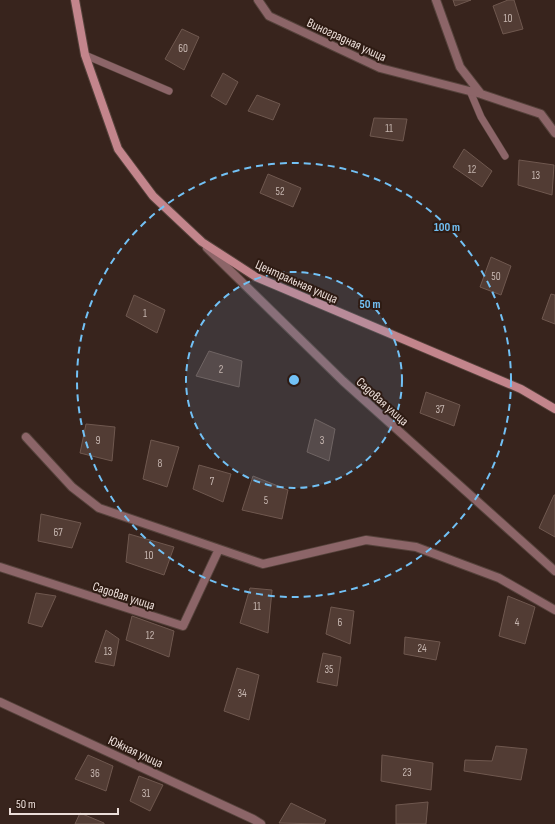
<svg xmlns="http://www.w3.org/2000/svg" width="555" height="824" font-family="'Sofia Sans Condensed',sans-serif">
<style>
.building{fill:#523c34;stroke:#6f584f}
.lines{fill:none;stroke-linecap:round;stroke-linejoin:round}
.lane-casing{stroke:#55423b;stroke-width:8}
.street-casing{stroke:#55423b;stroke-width:10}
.secondary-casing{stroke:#55423b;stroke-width:10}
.lane{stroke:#8c6568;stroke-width:7}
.street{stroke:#8c6568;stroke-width:8}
.secondary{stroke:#c3858c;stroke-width:8}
.ring{fill:none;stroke:#72c1f5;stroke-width:2;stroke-dasharray:7 5}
.labels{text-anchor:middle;stroke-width:4;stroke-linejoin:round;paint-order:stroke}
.number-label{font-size:11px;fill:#c6b6b0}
.street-label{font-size:13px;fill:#ecded9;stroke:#2e1b13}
.centre{fill:#72c1f5;stroke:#2e1b13;stroke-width:2}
.ring-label{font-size:12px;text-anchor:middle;font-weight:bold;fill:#72c1f5;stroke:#2e1b13;stroke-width:4;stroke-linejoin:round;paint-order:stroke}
</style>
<rect width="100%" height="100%" fill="#38241d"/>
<path class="building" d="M453 0H471L455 6Z
M508 0H514L523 29 503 34 493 6Z
M182 29 199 37 184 70 165 59Z
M223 73 238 82 226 105 211 96Z
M257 95 280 104 273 120 248 111Z
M374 118 407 119 403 141 370 136Z
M464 149 492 171 482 187 453 167Z
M519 160 554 165 552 195 518 185Z
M268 174 301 188 293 207 260 193Z
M491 257 511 266 501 295 480 287Z
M551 294 555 295V324L542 319Z
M134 295 165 310 157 333 126 316Z
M209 351 242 361 239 387 196 376Z
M426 392 460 405 454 426 420 413Z
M315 419 335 429 329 461 307 452Z
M86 424 115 427 112 461 80 453Z
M151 440 179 447 167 487 143 479Z
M199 465 231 474 223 502 193 489Z
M253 476 288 490 282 519 242 510Z
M554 495H555V537L539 528Z
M41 514 81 523 72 548 38 541Z
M129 534 174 547 164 575 126 562Z
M250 588 272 590 268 633 240 623Z
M36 593 56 596 42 627 28 623Z
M508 596 535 607 525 644 499 636Z
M331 607 354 611 350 644 326 634Z
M132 616 174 631 169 657 126 640Z
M106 630 119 639 114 666 95 662Z
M405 637 440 642 436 660 404 654Z
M323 653 341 657 337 686 317 682Z
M237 668 259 675 249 720 224 711Z
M496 746 527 749 521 780 464 771 465 760 492 761Z
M88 755 113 766 106 791 75 779Z
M382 755 433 763 431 790 381 781Z
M139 776 163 785 150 811 130 801Z
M428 802 426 824H396V805Z
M291 803 326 820 324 824 279 823Z
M80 813 104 823V824H75Z"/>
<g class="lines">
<g class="lane-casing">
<path id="lane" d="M85 55 169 91
M470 91 481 117 505 156"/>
</g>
<g class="street-casing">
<path id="street" d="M258 0 269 16 380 68 481 94
M436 0 460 67 481 94 541 114 555 133
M207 248 343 381 555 571
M26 437 72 487 99 508 263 564 366 540 416 547 499 578 555 610
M0 567 183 626 219 549
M0 702 253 819 261 824"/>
</g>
<g class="secondary-casing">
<path id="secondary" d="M75 0 85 55 118 149 153 196 202 242 256 277 521 389 555 409"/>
</g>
<use href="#lane" class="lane"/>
<use href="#street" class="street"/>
<use href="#secondary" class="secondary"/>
</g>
<circle cx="294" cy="380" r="108" fill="#72c1f5" fill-opacity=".12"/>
<g class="ring">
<circle cx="294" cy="380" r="108"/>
<circle cx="294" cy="380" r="217"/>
</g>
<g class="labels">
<g class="number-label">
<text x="508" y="22">10</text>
<text x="183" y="52">60</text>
<text x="389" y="132">11</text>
<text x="472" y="173">12</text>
<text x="536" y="179">13</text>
<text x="280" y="195">52</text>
<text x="496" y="280">50</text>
<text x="145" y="317">1</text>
<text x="221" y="373">2</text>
<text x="440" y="413">37</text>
<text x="98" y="444">9</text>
<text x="322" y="444">3</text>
<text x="160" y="467">8</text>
<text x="212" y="485">7</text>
<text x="266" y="504">5</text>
<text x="58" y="536">67</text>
<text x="149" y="559">10</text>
<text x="257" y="610">11</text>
<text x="340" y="626">6</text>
<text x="517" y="626">4</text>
<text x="150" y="639">12</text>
<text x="422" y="652">24</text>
<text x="108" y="655">13</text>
<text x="329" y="673">35</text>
<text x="242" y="697">34</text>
<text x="407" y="776">23</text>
<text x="95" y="777">36</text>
<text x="146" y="797">31</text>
</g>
<g class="street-label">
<text transform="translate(347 39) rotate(25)" y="5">Виноградная улица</text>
<text transform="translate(297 281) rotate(24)" y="5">Центральная улица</text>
<text transform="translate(383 401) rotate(42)" y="5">Садовая улица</text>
<text transform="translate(124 595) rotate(18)" y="5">Садовая улица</text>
<text transform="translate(136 751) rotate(25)" y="5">Южная улица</text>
</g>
</g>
<circle cx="294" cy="380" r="6" class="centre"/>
<g class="ring-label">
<text x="447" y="231">100 m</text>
<text x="370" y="308">50 m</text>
</g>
<path d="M10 808v6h108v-6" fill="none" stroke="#ecded9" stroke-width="2"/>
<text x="16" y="808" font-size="12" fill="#ecded9" stroke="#2e1b13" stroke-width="3" paint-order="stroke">50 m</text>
</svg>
